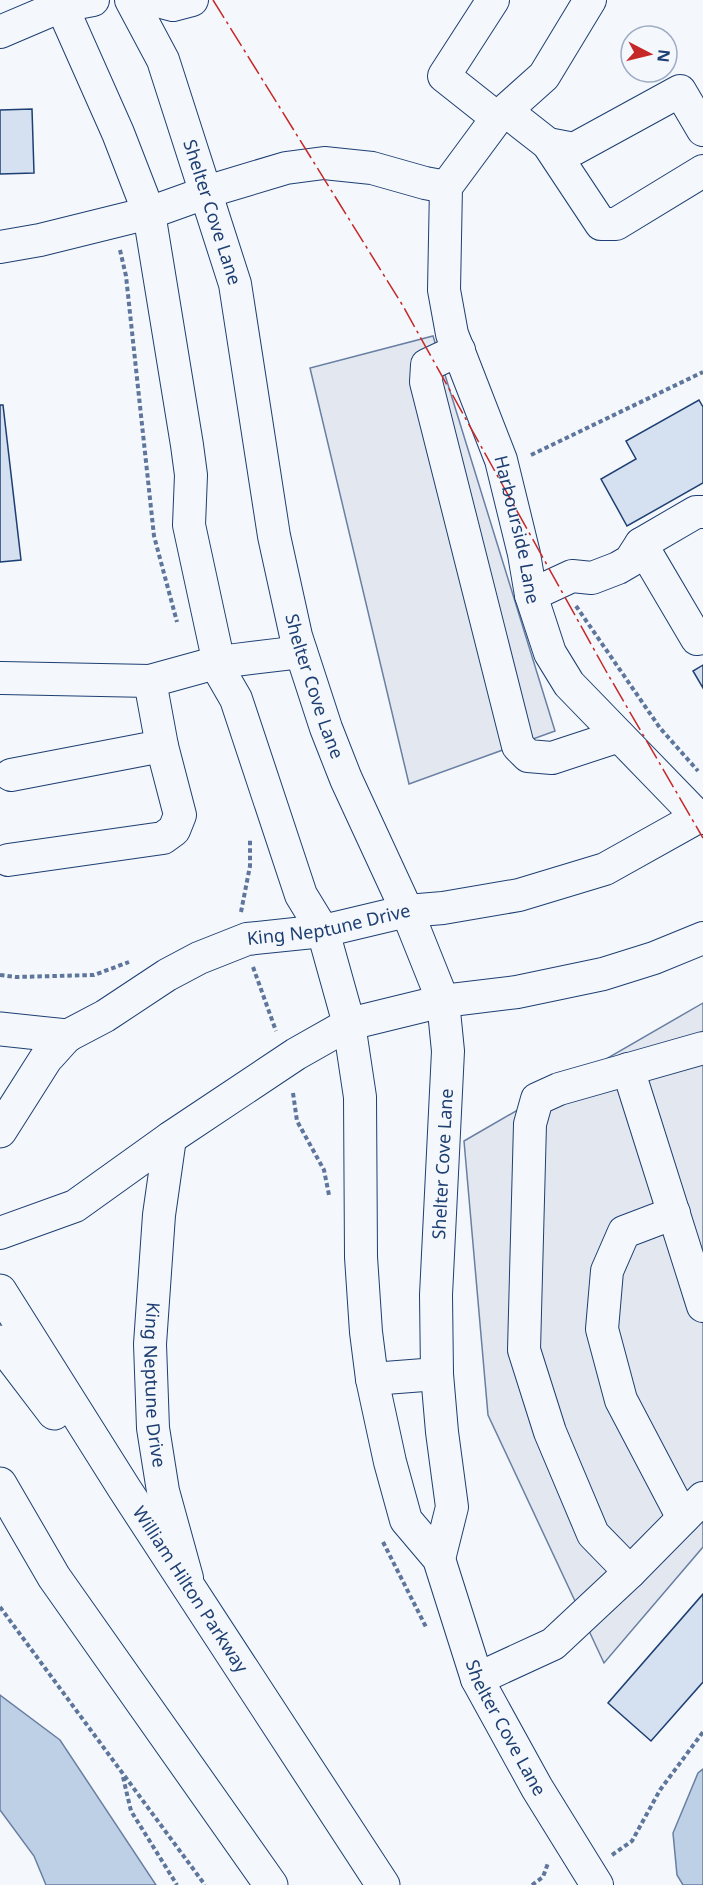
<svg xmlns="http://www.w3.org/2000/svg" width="703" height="1885" font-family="'Noto Sans',sans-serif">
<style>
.parking{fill:#e3e8f0;stroke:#687fa3;stroke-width:1.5}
.water{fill:#bed0e5;stroke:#687fa3;stroke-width:1.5}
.building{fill:#d5e0f0;stroke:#1d3f73;stroke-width:1.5}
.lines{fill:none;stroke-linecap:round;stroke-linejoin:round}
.minor-casing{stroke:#1d3f73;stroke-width:34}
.highway-casing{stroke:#1d3f73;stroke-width:35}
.path{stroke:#5e769c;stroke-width:4;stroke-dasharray:4.5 3;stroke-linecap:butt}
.minor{stroke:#f4f7fb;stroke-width:32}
.highway{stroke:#f4f7fb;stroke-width:33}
.power{stroke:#c62828;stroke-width:1.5;stroke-dasharray:21 4.5 3 4.5;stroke-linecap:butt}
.labels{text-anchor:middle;stroke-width:4.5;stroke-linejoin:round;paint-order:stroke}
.street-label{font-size:18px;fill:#1d3f73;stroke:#f4f7fb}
</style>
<rect width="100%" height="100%" fill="#f4f7fb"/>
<path class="parking" d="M433 336 555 731 409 784 310 368Z
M703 1003V1547L604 1663 488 1415 464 1141Z"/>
<path class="water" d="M0 1695 60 1740 156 1885H46L34 1856 0 1810Z
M703 1769V1885H683L677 1875 673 1833 698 1773Z"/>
<path class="building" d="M32 109 34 173 0 174V110Z
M699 400 703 407V483L627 526 601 479 636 459 626 441Z
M0 405H3L21 560 0 562Z
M703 665V688L693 671Z
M703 1594V1682L651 1741 608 1703Z"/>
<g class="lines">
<g class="minor-casing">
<g id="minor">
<path id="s1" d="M59 0 118 133 149 213 187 445 191 475 189 525 221 673 236 699 301 895 323 931 349 1024 360 1097 361 1257 366 1332 372 1379 390 1462 406 1520 439 1559 477 1679 537 1788 597 1885"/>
<path id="s2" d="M131 0 163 60 235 284 274 536 296 636 326 728 346 779 407 911 443 1001 448 1051 436 1295 437 1374 442 1432 452 1507 439 1559"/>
<path d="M154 0 173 5 192 0"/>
<path d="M493 0 444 76 497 118"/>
<path id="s3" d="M590 0 544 76 497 118 446 187 444 290 452 334 501 460 524 554 531 595 550 653 569 684 698 817 703 818"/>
<path d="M0 32 61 6 93 0"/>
<path d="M506 111 548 144 601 224H616L703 171"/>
<path d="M548 144 574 149 680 91 703 130"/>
<path d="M0 247 40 240 149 213 216 189 286 168 324 163 372 168 425 183 446 187"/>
<path d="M459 350 427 365 426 382 518 746 528 756 552 758 619 736"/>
<path d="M641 544 697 639 703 638"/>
<path d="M531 595 572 576 592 578 618 568 630 561 641 544 696 512H703"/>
<path d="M2 678 150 681 219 662 301 652"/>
<path d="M11 775 162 746"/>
<path d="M8 860 163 838 174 830 180 815 162 746 150 681"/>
<path d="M703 1048 559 1089 537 1099 530 1124 524 1350 550 1432 593 1534 630 1572 703 1498"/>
<path id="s4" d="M49 1056 67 1036 105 1016 167 975 199 958 247 939 323 931 407 911 443 908 519 895 605 869 698 817"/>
<path d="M628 1069 703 1306"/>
<path id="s5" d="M170 1138 159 1215 150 1344 153 1428 163 1491 187 1578"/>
<path d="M674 1213 624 1232 607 1271 602 1329 621 1400 683 1518"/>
<path d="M0 1233 75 1206 170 1138 296 1054 349 1024 443 1001 517 992 603 974 654 958 703 938"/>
<path d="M372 1379 437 1374"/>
<path d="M477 1679 553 1644 630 1572"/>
</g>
</g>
<g class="highway-casing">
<g id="highway">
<path d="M0 1029 67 1036"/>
<path d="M0 1131 45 1060"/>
<path id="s6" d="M0 1291 124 1488 383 1885"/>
<path d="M0 1342 54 1413"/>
<path d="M0 1484 54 1577 271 1885"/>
</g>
</g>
<path class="path" d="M120 250 126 276 154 536 177 622
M531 455 703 372
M576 606 660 728 698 771
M241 912 250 866V839
M253 967 276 1031
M0 975 16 977 94 975 129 962
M293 1093 297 1121 324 1170 329 1195
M383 1542 427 1629
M0 1607 205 1885
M123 1777 131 1811 177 1885
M612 1855 632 1841 660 1790 703 1732
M532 1885 543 1877 548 1863"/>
<use href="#minor" class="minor"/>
<use href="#highway" class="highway"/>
<path class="power" d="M213 0 403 306 606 671 703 838"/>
</g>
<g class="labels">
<g class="street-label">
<text dy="6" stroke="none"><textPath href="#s2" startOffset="228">Shelter Cove Lane</textPath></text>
<text dy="6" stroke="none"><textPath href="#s3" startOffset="592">Harbourside Lane</textPath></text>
<text dy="6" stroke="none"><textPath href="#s2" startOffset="714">Shelter Cove Lane</textPath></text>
<text dy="6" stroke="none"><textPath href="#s4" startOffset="315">King Neptune Drive</textPath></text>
<text transform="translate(443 1164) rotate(-87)" y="6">Shelter Cove Lane</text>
<text dy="6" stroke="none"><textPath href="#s5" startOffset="248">King Neptune Drive</textPath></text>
<text dy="6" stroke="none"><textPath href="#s6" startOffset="354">William Hilton Parkway</textPath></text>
<text dy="6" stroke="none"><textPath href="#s1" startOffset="1808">Shelter Cove Lane</textPath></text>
</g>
</g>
<g transform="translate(649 54) rotate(97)"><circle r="28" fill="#f4f7fb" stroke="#9eadc5" stroke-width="1.5"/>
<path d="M0-4.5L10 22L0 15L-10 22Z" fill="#c62828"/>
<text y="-9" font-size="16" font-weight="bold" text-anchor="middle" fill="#1d3f73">N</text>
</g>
</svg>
